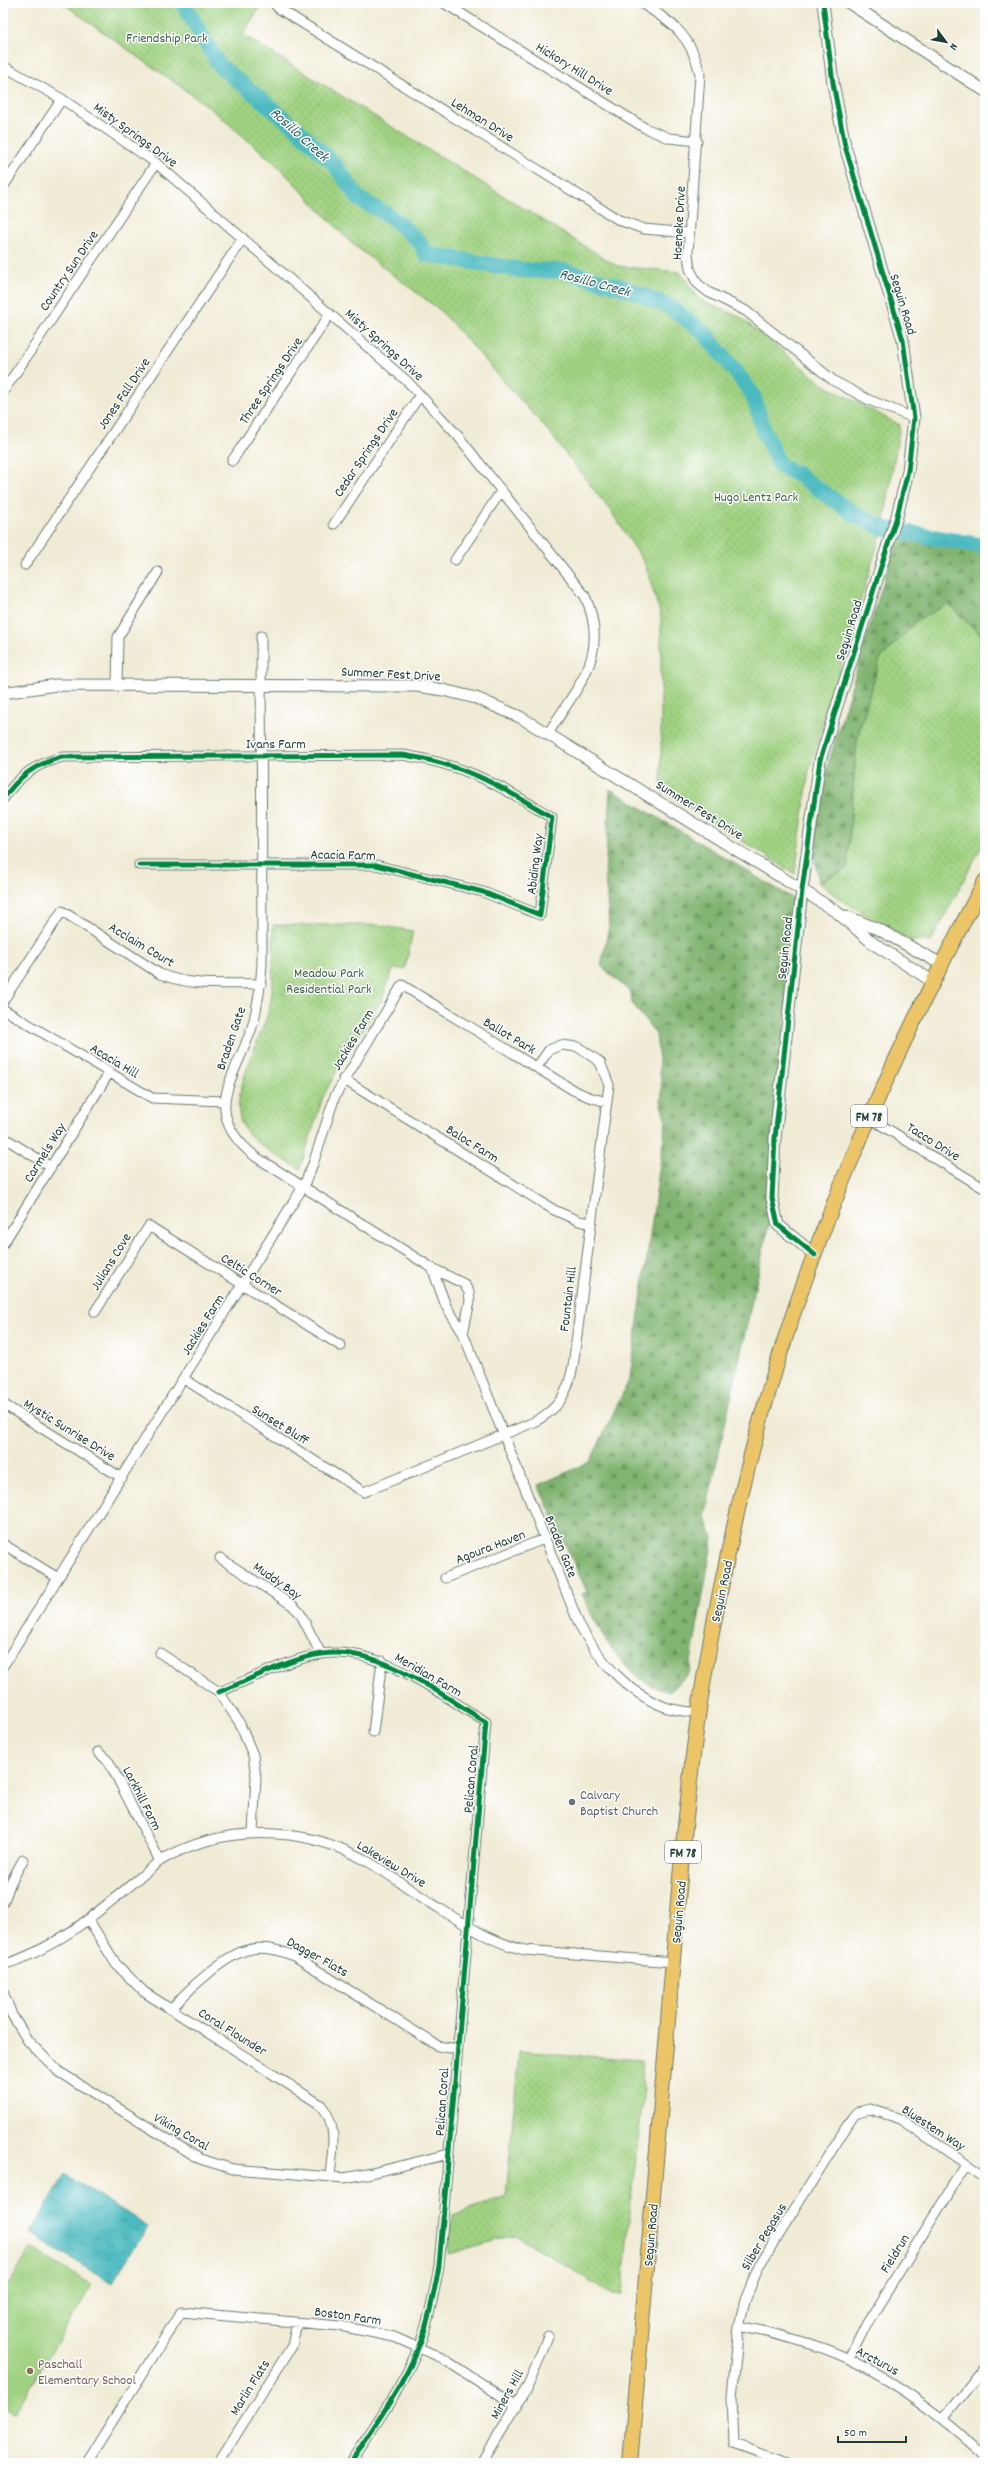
<svg xmlns="http://www.w3.org/2000/svg" width="988" height="2466" font-family="Dekko,sans-serif">
<style>
.green{fill:url(#green-dots);stroke:#60885b}
.forest{fill:url(#forest-firs);stroke:#507852}
.pitch{fill:#a0d282;stroke:#60885b}
.water{fill:url(#water-ripples);stroke:#357c7a}
.lines{fill:none;stroke-linecap:round;stroke-linejoin:round}
.river{stroke:#4bbac0;stroke-width:16}
.minor-casing{stroke:#687a6c;stroke-width:11}
.tertiary-casing{stroke:#687a6c;stroke-width:13}
.primary-casing{stroke:#687a6c;stroke-width:16}
.minor{stroke:#fff;stroke-width:9}
.tertiary{stroke:#fff;stroke-width:11}
.primary{stroke:#edc569;stroke-width:14}
.cycleway-casing{stroke:#fff;stroke-width:8}
.cycleway{stroke:#00873e;stroke-width:5}
.worship-dot{fill:#6b7280;stroke:#fff;stroke-width:1.5}
.education-dot{fill:#8d6e63;stroke:#fff;stroke-width:1.5}
.labels{text-anchor:middle;stroke-width:3;stroke-linejoin:round;paint-order:stroke}
.shield{fill:#fff;stroke:#627771;stroke-width:1}
.shield-label{font-size:13px;font-weight:bold;fill:#1f3d34}
.park-label{font-size:14px;fill:#3f6248;stroke:#fff}
.street-label{font-size:14px;fill:#1f3d34;stroke:#fff}
.worship-label{font-size:14px;fill:#5b616d;stroke:#fff;text-anchor:start}
.education-label{font-size:14px;fill:#785e54;stroke:#fff;text-anchor:start}
.water-label{font-size:15px;font-style:italic;fill:#2c625e;stroke:#fff}
</style>
<defs>
<pattern id="green-dots" width="8" height="8" patternUnits="userSpaceOnUse"><rect width="8" height="8" fill="#a0d282"/><path d="M2 2h.1M6 6h.1" fill="none" stroke="#89b571" stroke-width="1.8" stroke-linecap="round"/></pattern>
<pattern id="forest-firs" width="22" height="20" patternUnits="userSpaceOnUse"><rect width="22" height="20" fill="#80b470"/><path d="M5 1l3.5 6h-7zM16 11l3.5 6h-7z" fill="#68945d"/></pattern>
<pattern id="water-ripples" width="26" height="14" patternUnits="userSpaceOnUse"><rect width="26" height="14" fill="#4bbac0"/><path d="M2 4q2-2 4 0t4 0M15 11q2-2 4 0t4 0" fill="none" stroke="#3e989d"/></pattern>
</defs>
<rect width="100%" height="100%" fill="#fff"/>
<filter id="ink" filterUnits="userSpaceOnUse"><feTurbulence type="fractalNoise" baseFrequency=".025" numOctaves="2"/><feDisplacementMap in="SourceGraphic" scale="8" xChannelSelector="R" yChannelSelector="G"/><feConvolveMatrix kernelMatrix="1 2 1 2 8 2 1 2 1" color-interpolation-filters="sRGB"/></filter>
<filter id="wash" filterUnits="userSpaceOnUse"><feTurbulence type="fractalNoise" baseFrequency=".012" numOctaves="4" result="noise"/><feDisplacementMap in="SourceGraphic" scale="16" xChannelSelector="R" yChannelSelector="G"/><feGaussianBlur stdDeviation="0.9" result="paint"/><feColorMatrix in="noise" values="0 0 0 0 0 0 0 0 0 0 0 0 0 0 0 0 0 1.4 0 .05"/><feComposite in="paint" operator="in"/></filter>
<g filter="url(#wash)">
<rect width="100%" height="100%" fill="#f0ebd5"/>
<path class="green" d="M62 3H262L243 35 617 266 680 272 700 300 740 317 824 385 900 425 884 523 809 771 795 874 661 790V616L645 564 612 513 549 432 441 311 351 243 279 167 209 107Z
M948 604 985 639V840L931 942 917 940 913 942 844 902 819 883 847 868 857 739 880 659 917 620Z
M273 925H378L413 931 405 969H393L382 1000 340 1065 323 1097 300 1169C232 1131 226 1122 255 1047 259 1035 266 1022 269 1010 275 982 273 953 273 925Z
M519 2051 642 2060 643 2100 633 2181 622 2295H613L515 2235 448 2254 452 2215 506 2197Z"/>
<path class="forest" d="M898 534 985 550V639L948 604 917 620 880 659 857 739 847 868 819 883 814 852 818 811 827 767Z
M610 789 794 899 769 1224 705 1516 713 1538 689 1673 670 1692C627 1684 597 1630 582 1594L587 1592 538 1485 590 1462 630 1378 666 1121 661 1104 662 1091 656 1034 632 1003 631 993 601 966 609 925 605 875Z"/>
<path class="pitch" d="M31 2248 92 2285 14 2414 3 2407V2294Z"/>
<path class="water" d="M65 2175 148 2226 112 2283 30 2233Z"/>
<g class="lines">
<path class="river" d="M183 3 219 65 297 129 335 165 359 199 390 216 419 241 426 254 522 270 565 271 628 289 672 308 704 333 733 368 753 395 764 431 780 466 797 474 854 514 885 529 985 546"/>
</g>
</g>
<g filter="url(#ink)">
<g class="lines">
<g class="minor-casing">
<path id="minor" d="M274 3 278 8 619 220 644 229 689 233
M444 3 645 128 669 138 697 141
M641 3C673 23 691 35 700 74L688 254 690 269 697 283 708 292 746 311 834 381 869 400 914 418
M3 66 62 99 156 163 408 382 458 436 585 596C611 656 578 684 548 734
M3 187 62 99
M3 392 156 163
M232 461 330 314
M334 524 420 395
M455 560 502 490
M25 565 243 238
M261 636 262 963C261 983 258 1004 253 1024 237 1077 197 1112 256 1157L432 1268 464 1284 469 1292 470 1301 463 1333
M117 685 118 637 158 572
M3 799C20 775 34 765 62 757L403 755C467 765 498 785 552 817L540 915 483 892 376 865H139
M3 1001 62 911 160 974C191 987 228 983 261 984
M3 1009 152 1098 224 1101
M343 1079 554 1210 579 1221 590 1223
M868 1117 985 1189
M3 1137 51 1167
M3 1244 109 1073
M432 1268 446 1306 463 1333 579 1624C598 1659 627 1693 665 1707 676 1711 688 1711 698 1713
M95 1312 149 1226 341 1346
M184 1379 364 1492 534 1422C559 1409 568 1393 573 1366L609 1085 600 1062 578 1047 561 1045 549 1050 537 1067
M3 1404 122 1478
M3 1544 58 1578
M220 1558 292 1605 300 1613 321 1654
M445 1578 544 1539
M160 1653 219 1692 239 1722 253 1755 256 1777 253 1833
M3 1666 303 1187 313 1164 335 1096 402 985 573 1090 589 1097 607 1102
M219 1692C249 1680 291 1658 322 1654 380 1645 439 1694 486 1722L439 2266C435 2288 431 2309 425 2329 410 2378 377 2421 350 2463
M373 1732 382 1661
M98 1752 109 1762 160 1861
M3 1903 11 1882 23 1860
M88 1919 116 1964 144 1992 321 2105C339 2126 332 2151 330 2177
M3 1965C64 1947 111 1900 160 1861 222 1824 302 1825 365 1860 388 1873 409 1889 431 1903 461 1922 490 1942 525 1950L673 1962
M3 1992 12 2015 28 2041 58 2071 200 2159 233 2169 344 2178 372 2173 449 2154
M171 2010C181 1997 192 1987 204 1977 235 1950 256 1939 296 1957L438 2046 457 2049
M739 2326C776 2334 815 2343 849 2359 900 2384 944 2417 985 2455
M849 2359 866 2325 966 2165
M944 2418 985 2366
M86 2463 181 2312 340 2326 394 2337 442 2358 517 2406
M218 2463 292 2346 297 2323
M481 2463 529 2384 548 2336
M787 2463 734 2444 732 2397 739 2326 745 2300 760 2264 852 2118 857 2112 870 2109 901 2119 985 2177"/>
</g>
<g class="tertiary-casing">
<path id="tertiary" d="M849 3 985 91
M3 693 56 685 417 686 443 690 476 698 520 717 802 890 838 913 874 944 932 981
M846 916 880 930 941 964
M815 1255 778 1225 772 1198 775 1138 802 890 820 760 897 516 908 471 914 418 903 340 845 146 833 83 823 3"/>
</g>
<g class="primary-casing">
<path id="primary" d="M630 2463C642 2324 654 2184 666 2045 675 1936 683 1826 698 1717 709 1639 726 1560 744 1483 795 1272 883 1072 985 881"/>
</g>
<use href="#minor" class="minor"/>
<use href="#tertiary" class="tertiary"/>
<use href="#primary" class="primary"/>
<g class="cycleway-casing">
<path id="cycleway" d="M3 799C20 775 34 765 62 757L403 755C467 765 498 785 552 817L540 915 483 892 376 865H139
M815 1255 778 1225 772 1198 775 1138 802 890 820 760 897 516 908 471 914 418 903 340 845 146 833 83 823 3
M219 1692C249 1680 291 1658 322 1654 380 1645 439 1694 486 1722L439 2266C435 2288 431 2309 425 2329 410 2378 377 2421 350 2463"/>
</g>
<use href="#cycleway" class="cycleway"/>
</g>
</g>
<circle class="worship-dot" cx="572" cy="1802" r="4"/>
<circle class="education-dot" cx="30" cy="2371" r="4"/>
<g class="labels">
<g class="shield">
<rect x="851" y="1105" width="36" height="22" rx="3"/>
<rect x="665" y="1841" width="36" height="22" rx="3"/>
</g>
<g class="shield-label">
<text x="869" y="1121">FM 78</text>
<text x="683" y="1857">FM 78</text>
</g>
<g class="park-label">
<text x="167" y="42">Friendship Park</text>
<text x="756" y="501">Hugo Lentz Park</text>
<text x="329" y="977">Meadow Park<tspan x="329" dy="16">Residential Park</tspan></text>
</g>
<g class="street-label">
<text transform="translate(575 68) rotate(32)" y="5">Hickory Hill Drive</text>
<text transform="translate(483 119) rotate(32)" y="5">Lehman Drive</text>
<text transform="translate(136 134) rotate(36)" y="5">Misty Springs Drive</text>
<text transform="translate(678 223) rotate(-87)" y="5">Hoeneke Drive</text>
<text transform="translate(68 270) rotate(-56)" y="5">Country Sun Drive</text>
<text transform="translate(904 304) rotate(73)" y="5">Seguin Road</text>
<text transform="translate(385 344) rotate(42)" y="5">Misty Springs Drive</text>
<text transform="translate(270 380) rotate(-56)" y="5">Three Springs Drive</text>
<text transform="translate(123 393) rotate(-56)" y="5">Jones Fall Drive</text>
<text transform="translate(365 452) rotate(-56)" y="5">Cedar Springs Drive</text>
<text transform="translate(848 630) rotate(-73)" y="5">Seguin Road</text>
<text transform="translate(391 673) rotate(3)" y="5">Summer Fest Drive</text>
<text x="276" y="748">Ivans Farm</text>
<text transform="translate(700 809) rotate(32)" y="5">Summer Fest Drive</text>
<text transform="translate(343 854) rotate(1)" y="5">Acacia Farm</text>
<text transform="translate(534 864) rotate(-83)" y="5">Abiding Way</text>
<text transform="translate(142 944) rotate(31)" y="5">Acclaim Court</text>
<text transform="translate(784 948) rotate(-84)" y="5">Seguin Road</text>
<text transform="translate(510 1035) rotate(31)" y="5">Ballot Park</text>
<text transform="translate(230 1038) rotate(-71)" y="5">Braden Gate</text>
<text transform="translate(352 1039) rotate(-59)" y="5">Jackies Farm</text>
<text transform="translate(115 1060) rotate(31)" y="5">Acacia Hill</text>
<text transform="translate(934 1141) rotate(32)" y="5">Tacco Drive</text>
<text transform="translate(473 1143) rotate(32)" y="5">Baloc Farm</text>
<text transform="translate(44 1152) rotate(-58)" y="5">Carmels Way</text>
<text transform="translate(110 1261) rotate(-58)" y="5">Julians Cove</text>
<text transform="translate(252 1274) rotate(32)" y="5">Celtic Corner</text>
<text transform="translate(567 1299) rotate(-83)" y="5">Fountain Hill</text>
<text transform="translate(202 1324) rotate(-58)" y="5">Jackies Farm</text>
<text transform="translate(281 1424) rotate(32)" y="5">Sunset Bluff</text>
<text transform="translate(70 1429) rotate(32)" y="5">Mystic Sunrise Drive</text>
<text transform="translate(490 1546) rotate(-21)" y="5">Agoura Haven</text>
<text transform="translate(562 1546) rotate(68)" y="5">Braden Gate</text>
<text transform="translate(278 1580) rotate(35)" y="5">Muddy Bay</text>
<text transform="translate(721 1591) rotate(-78)" y="5">Seguin Road</text>
<text transform="translate(429 1674) rotate(30)" y="5">Meridian Farm</text>
<text transform="translate(470 1779) rotate(-85)" y="5">Pelican Coral</text>
<text transform="translate(143 1798) rotate(63)" y="5">Larkhill Farm</text>
<text transform="translate(392 1863) rotate(31)" y="5">Lakeview Drive</text>
<text transform="translate(678 1912) rotate(-85)" y="5">Seguin Road</text>
<text transform="translate(318 1956) rotate(29)" y="5">Dagger Flats</text>
<text transform="translate(233 2031) rotate(32)" y="5">Coral Flounder</text>
<text transform="translate(441 2102) rotate(-86)" y="5">Pelican Coral</text>
<text transform="translate(934 2127) rotate(33)" y="5">Bluestem Way</text>
<text transform="translate(182 2131) rotate(30)" y="5">Viking Coral</text>
<text transform="translate(650 2235) rotate(-85)" y="5">Seguin Road</text>
<text transform="translate(763 2236) rotate(-59)" y="5">Silber Pegasus</text>
<text transform="translate(894 2253) rotate(-58)" y="5">Fieldrun</text>
<text transform="translate(348 2315) rotate(8)" y="5">Boston Farm</text>
<text transform="translate(878 2360) rotate(28)" y="5">Arcturus</text>
<text transform="translate(249 2387) rotate(-58)" y="5">Marlin Flats</text>
<text transform="translate(506 2394) rotate(-61)" y="5">Miners Hill</text>
</g>
<g class="worship-label">
<text x="580" y="1799">Calvary<tspan x="580" dy="16">Baptist Church</tspan></text>
</g>
<g class="education-label">
<text x="38" y="2368">Paschall<tspan x="38" dy="16">Elementary School</tspan></text>
</g>
<g class="water-label">
<text transform="translate(300 134) rotate(42)" y="5">Rosillo Creek</text>
<text transform="translate(595 282) rotate(15)" y="5">Rosillo Creek</text>
</g>
</g>
<rect width="988" height="2466" fill="none" stroke="#fff" stroke-width="16"/>
<g transform="translate(946 42) rotate(122)" stroke="#ffffff" stroke-width="3" paint-order="stroke">
<path d="M0-3L7 15L0 10L-7 15Z" fill="#1f3d34"/>
<text y="-6" font-size="11" font-weight="bold" text-anchor="middle" fill="#1f3d34">N</text>
</g>
<path d="M838 2436v6h68v-6" fill="none" stroke="#1f3d34" stroke-width="2"/>
<text x="844" y="2436" font-size="12" fill="#1f3d34" stroke="#ffffff" stroke-width="3" paint-order="stroke">50 m</text>
</svg>
